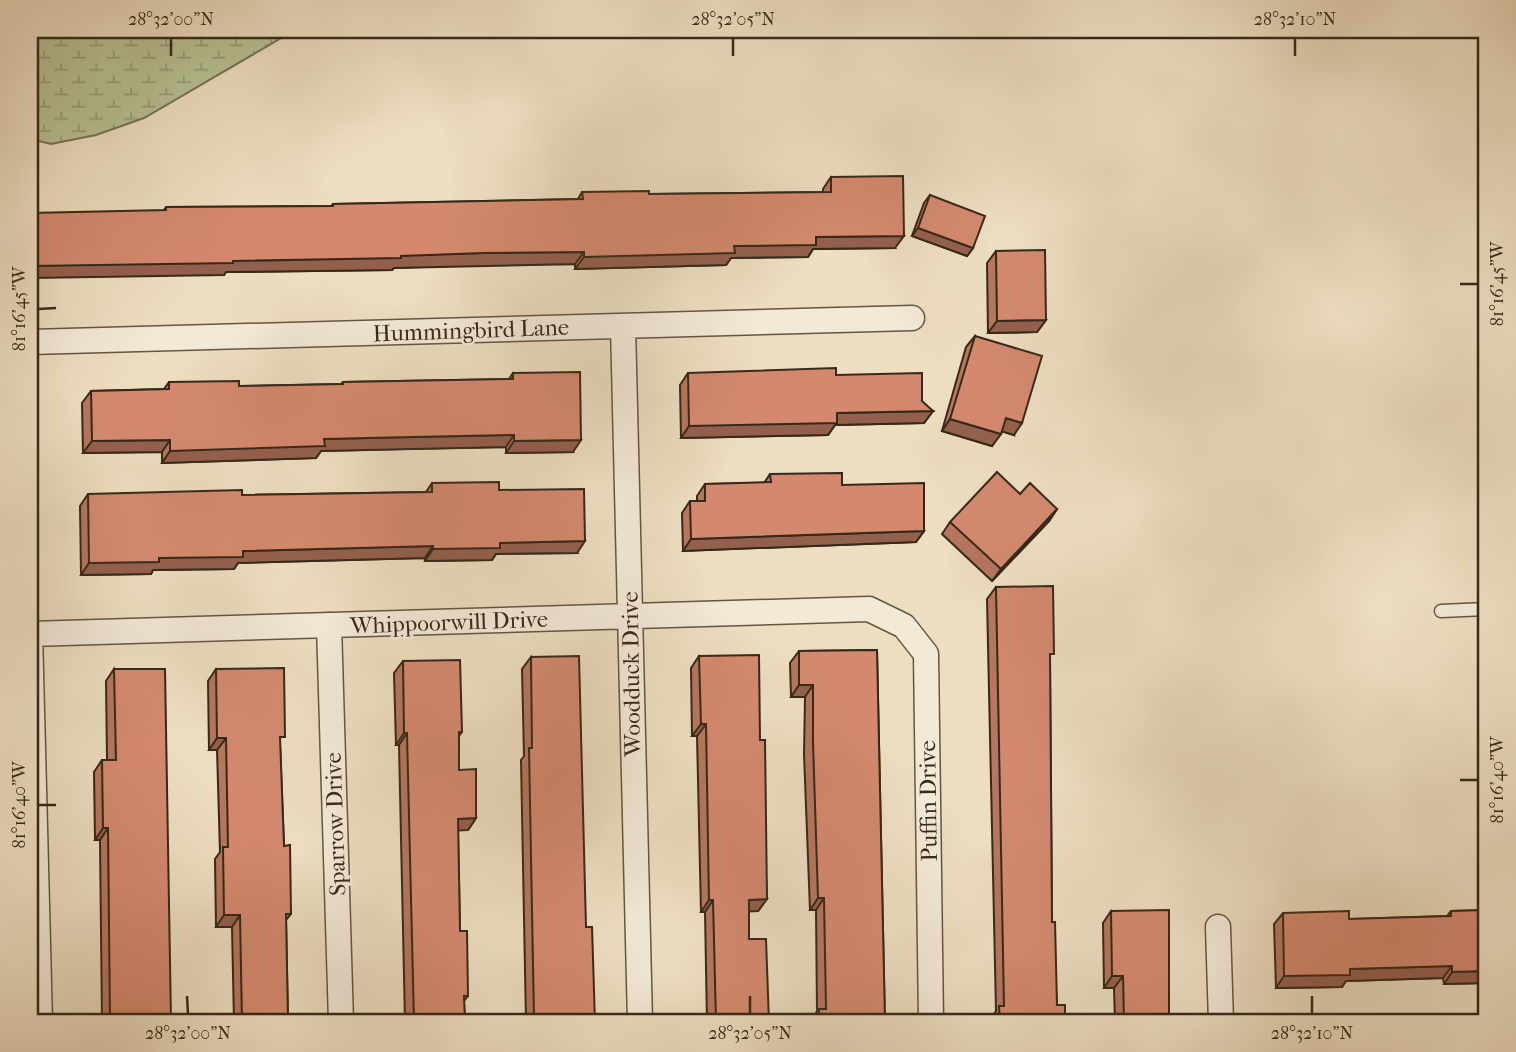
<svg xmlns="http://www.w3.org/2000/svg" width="1516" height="1052" font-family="'IM FELL French Canon',serif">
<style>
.wetland{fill:url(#wetland-marsh);stroke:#777556;stroke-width:2}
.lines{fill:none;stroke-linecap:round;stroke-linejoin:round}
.lane-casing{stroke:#645642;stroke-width:15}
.street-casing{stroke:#645642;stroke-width:27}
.lane{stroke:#f3e9d7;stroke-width:12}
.street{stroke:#f3e9d7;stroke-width:24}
.wall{fill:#b6765f;stroke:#372918;stroke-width:2}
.shaded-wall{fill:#94604e;stroke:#372918;stroke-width:2}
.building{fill:#d4896f;stroke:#372918;stroke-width:2}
.ticks{fill:none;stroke:#372918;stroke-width:2.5}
.labels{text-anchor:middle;stroke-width:5;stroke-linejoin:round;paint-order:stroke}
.street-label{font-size:23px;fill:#372918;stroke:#f3e9d7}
.neatline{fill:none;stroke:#372918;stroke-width:2.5}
.ticks-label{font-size:18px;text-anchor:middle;fill:#372918}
</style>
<defs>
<pattern id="wetland-marsh" width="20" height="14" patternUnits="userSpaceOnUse" patternTransform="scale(1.75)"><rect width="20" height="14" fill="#b7c194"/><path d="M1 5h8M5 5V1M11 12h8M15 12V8" fill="none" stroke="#969d78"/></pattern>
</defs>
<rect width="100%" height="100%" fill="#edddc1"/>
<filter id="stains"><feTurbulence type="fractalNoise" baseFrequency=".00286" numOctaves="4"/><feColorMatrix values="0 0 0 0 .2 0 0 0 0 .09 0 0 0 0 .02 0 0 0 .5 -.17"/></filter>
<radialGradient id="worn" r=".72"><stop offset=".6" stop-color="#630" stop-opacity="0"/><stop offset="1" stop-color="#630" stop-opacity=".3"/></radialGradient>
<path class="wetland" d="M30 30H295L144 118 96 135 51 144 30 139Z"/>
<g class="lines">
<g class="lane-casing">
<path id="lane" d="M1441 611 1486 609"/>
</g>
<g class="street-casing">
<path id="street" d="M623 326 640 1022
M30 342 912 318
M329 625 341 1022
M30 632 40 1022
M30 634 869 609 904 626 926 654 931 1022
M1218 927 1221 1022"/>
</g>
<use href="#lane" class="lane"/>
<use href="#street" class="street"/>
</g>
<path class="wall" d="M831 177 895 248 813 249 808 257 731 258 726 265 575 269V264L475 265 394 268 392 270 226 272 224 275 164 210 166 207 331 206 333 204 578 199 582 192 649 194 823 192V189Z
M930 195 973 248 967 256 912 236 924 203Z
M996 251 1046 320 1037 332 988 333 987 263Z
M975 336 1014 435 1002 431 992 446 942 431 966 347Z
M513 373 573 452 506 453V447L403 449 321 451 316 458 162 463V452L83 453 82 403 91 391 164 389 169 382 239 386 341 384 343 382 509 379Z
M688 373 836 375 933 411 924 423 835 425 828 435 681 438 680 385Z
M770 474 842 485 924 531 916 542 683 551 682 513 690 501H697V496L705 484 764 483Z
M432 483 499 490 577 553 496 554 492 560 425 561V558L238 563 234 569 153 570 151 574 81 575 80 506 88 494 242 495 426 492Z
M1020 494 1057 509 1049 521 992 581 942 534 950 522Z
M996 587 1050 661 1052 922 1057 1005 1065 1022H991V1018L996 1011 987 599Z
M877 650 885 1022H811L817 1011 816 910H810L804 754 805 697H791L790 663 799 651Z
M699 656 760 740 767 899 758 911H749V939L769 1022H707L705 912H701L697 736H692L691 668Z
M531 657 586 927 595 1022H526L521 760 524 756 522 669Z
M403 661 462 732 459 736V770L476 818 468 830H458L460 931 468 996 464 1001 465 1022H405L399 745H396L394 673Z
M114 669 171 1021 200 1022H102L100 840H95L94 772 102 760H107L106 681Z
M216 669 280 744 284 846 291 914 286 920 288 1021 234 1022 232 927H216L215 859 220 852 217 750H209L208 681Z
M1486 910V983L1444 984 1443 978 1346 981 1342 987 1276 988 1274 924 1283 913 1349 919 1447 916 1451 911Z
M1111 911 1169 1022H1115L1114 988H1104L1103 923Z"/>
<path class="shaded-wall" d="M918 228 973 248 967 256 912 236Z
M904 236 895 248 813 249 808 257 731 258 726 265 575 269 584 257 734 246 816 237Z
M584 252 575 264 394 268 392 270 226 272 224 275 30 278V266L484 253Z
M1046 320 1037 332 988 333 997 321Z
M933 411 924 423 835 425 828 435 681 438 689 426 837 413Z
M1006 418 1022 423 1014 435 997 430Z
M950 419 1001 434 992 446 942 431Z
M514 435 506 447 321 451 316 458 162 463 170 451 324 439Z
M170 440 162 452 83 453 92 441Z
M581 440 573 452 506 453 514 441Z
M1057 509 1049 521 992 581 1001 569Z
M924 531 916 542 683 551 691 539Z
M585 541 577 553 496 554 492 560 425 561 433 549 500 543Z
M433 546 425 558 238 563 234 569 153 570 151 574 81 575 89 563 243 551Z
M799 685H813L805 697H791Z
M701 724H706L697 736H692Z
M404 733H407L399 745H396Z
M217 738H226L217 750H209Z
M476 818 468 830 450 831 458 819Z
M103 828H108L100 840H95Z
M818 898H824L816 910H810Z
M767 899 758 911 740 912 749 900Z
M709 900H713L705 912H701Z
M224 915H240L232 927H216Z
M1452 966 1443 978 1346 981 1342 987 1276 988 1284 976 1350 969Z
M1486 971V983L1444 984 1452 972Z
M1112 976H1123L1114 988H1104Z"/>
<path class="building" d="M903 176 904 236 816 237V245L734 246 735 253 584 257V252L484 253 401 256V258L233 261V263L30 266V213L166 210V207L333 206V204L583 199 582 192 649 191V194L831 192V177Z
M930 195 985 216 973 248 918 228Z
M1045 250 1046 320 997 321 996 251Z
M975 336 1042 356 1022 423 1006 418 1001 434 950 419Z
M836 368V375L922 373V401L933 411 837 413V423L689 426 688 373Z
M580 372 581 440 514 441V435L411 437 324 439 325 446 170 451V440L92 441 91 391 169 389V382L239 381V386L343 384V382L513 379V373Z
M997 472 1020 494 1030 483 1057 509 1001 569 950 522Z
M842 473V485L924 483V531L691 539 690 501H705V484L771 482 770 474Z
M499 482V490L584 489 585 541 500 543V548L433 549V546L243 551V557L159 558V562L89 563 88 494 242 490V495L432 492V483Z
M1053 586 1054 654H1050L1052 922H1055L1057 1005H1065V1022H1000L999 1006H1004L996 587Z
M877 650 885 1022H819V1009H826L824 898H818L813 742V685H799V651Z
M759 655 760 740H765L767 899 749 900V939H766L769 1022H716L713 900H709L706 724H701L699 656Z
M579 656 586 927H592L595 1022H530V1019H534L529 748H532L531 657Z
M460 660 462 732H459V770L476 769V818L458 819 460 931H467L468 996H464L465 1022H414L407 733H404L403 661Z
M284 668 285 737H280L284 846 290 845 291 914H286L288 1021H294V1022H220H242L240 915H224L223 847H228L226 738H217L216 669Z
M114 669H165L171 1021 200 1019V1022H110L108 828H103L102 760H116Z
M1169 910V1022H1124L1123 976H1112L1111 911Z
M1486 910V971L1452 972V966L1350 969V975L1284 976 1283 913 1349 911V919L1451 916V911Z"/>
<path class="ticks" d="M171 38V56M733 38V56M1295 38V56M1460 284H1478M38 309 56 308M1460 780H1478M38 805H56M187 996 188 1014M750 996V1014M1312 996V1014"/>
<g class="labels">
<g class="street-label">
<text transform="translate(471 330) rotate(-2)" y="8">Hummingbird Lane</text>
<text transform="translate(449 622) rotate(-2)" y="8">Whippoorwill Drive</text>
<text transform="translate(631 674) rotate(-91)" y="8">Woodduck Drive</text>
<text transform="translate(928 801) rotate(-91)" y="8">Puffin Drive</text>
<text transform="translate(335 824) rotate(-92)" y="8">Sparrow Drive</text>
</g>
</g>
<rect width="1516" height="1052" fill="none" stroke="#edddc1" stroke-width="77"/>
<rect x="38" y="38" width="1440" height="976" class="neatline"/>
<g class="ticks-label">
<text x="171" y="25">28°32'00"N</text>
<text x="733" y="25">28°32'05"N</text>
<text x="1295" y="25">28°32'10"N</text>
<text transform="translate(1497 284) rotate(-90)" y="6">81°16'45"W</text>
<text transform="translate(19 309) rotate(-90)" y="6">81°16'45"W</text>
<text transform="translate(1497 780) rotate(-90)" y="6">81°16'40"W</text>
<text transform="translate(19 805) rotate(-90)" y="6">81°16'40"W</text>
<text x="188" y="1039">28°32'00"N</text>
<text x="750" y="1039">28°32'05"N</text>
<text x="1312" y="1039">28°32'10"N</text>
</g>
<rect width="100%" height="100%" filter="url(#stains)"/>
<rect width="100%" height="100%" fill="url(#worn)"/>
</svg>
